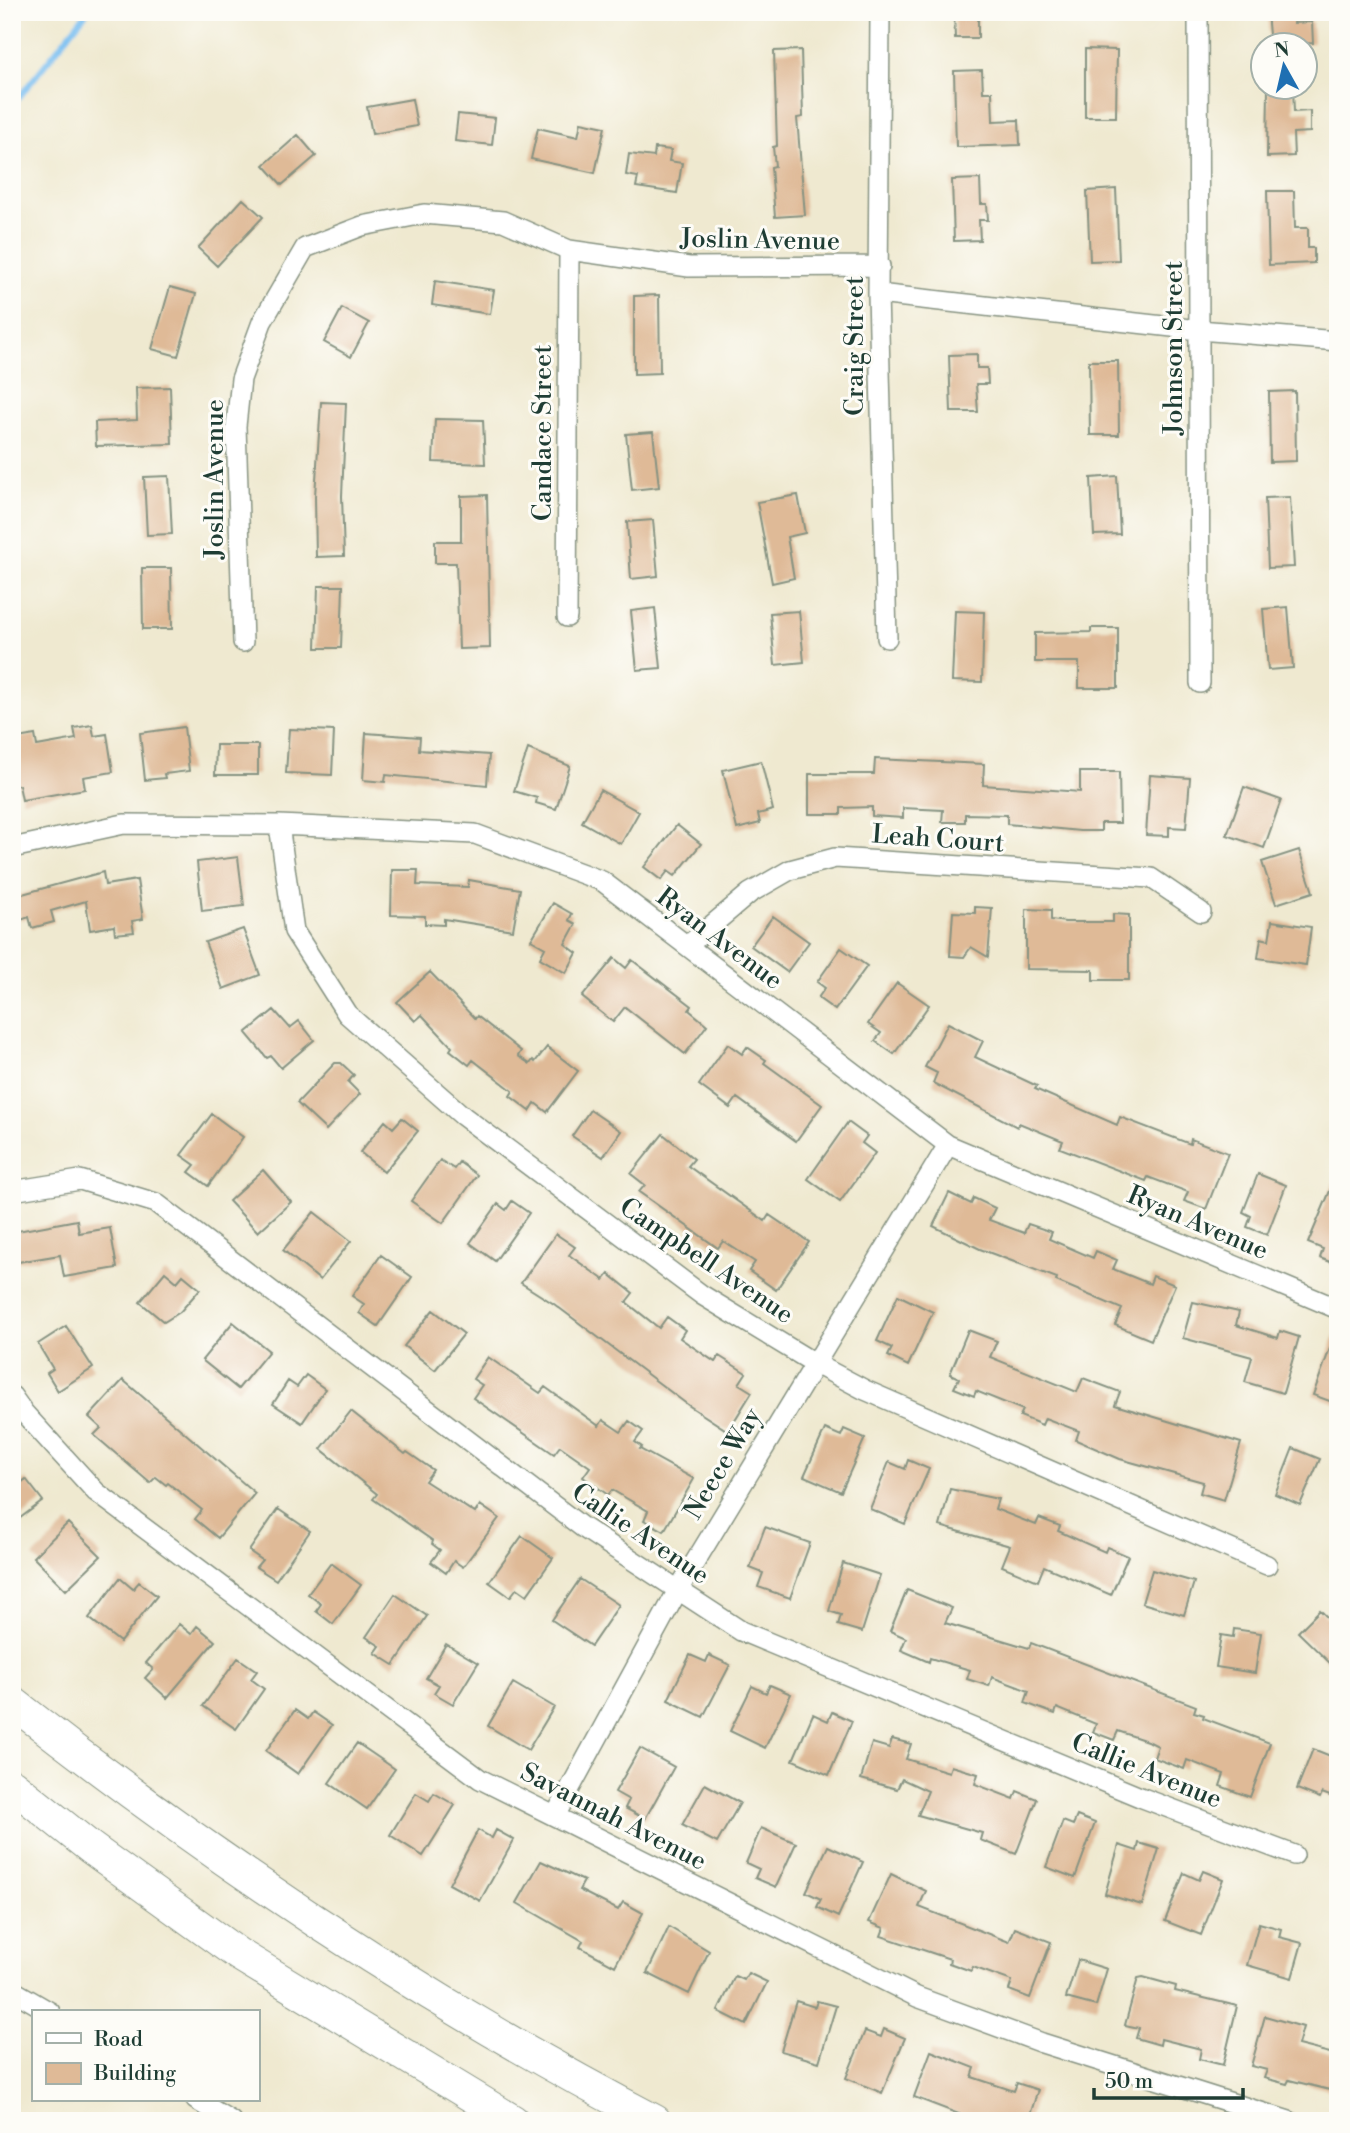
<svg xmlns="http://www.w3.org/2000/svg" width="1350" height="2133" font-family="'Libre Bodoni',serif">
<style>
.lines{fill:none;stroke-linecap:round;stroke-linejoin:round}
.stream{stroke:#7abff1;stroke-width:6}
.building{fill:#dfba97}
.minor-casing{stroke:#879382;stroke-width:22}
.trunk-casing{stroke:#879382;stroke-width:34}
.minor{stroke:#fff;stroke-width:19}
.trunk{stroke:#fff;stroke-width:32}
.labels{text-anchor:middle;stroke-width:6;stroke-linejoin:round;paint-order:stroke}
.street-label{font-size:26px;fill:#1f3d34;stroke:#fdfcf7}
</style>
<rect width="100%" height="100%" fill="#fdfcf7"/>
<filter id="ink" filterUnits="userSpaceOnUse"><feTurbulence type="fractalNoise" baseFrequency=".0143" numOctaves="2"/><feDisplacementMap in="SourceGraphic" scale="14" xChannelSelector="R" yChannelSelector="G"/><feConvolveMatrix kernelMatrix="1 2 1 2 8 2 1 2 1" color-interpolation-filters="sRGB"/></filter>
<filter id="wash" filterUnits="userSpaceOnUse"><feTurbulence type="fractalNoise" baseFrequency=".00686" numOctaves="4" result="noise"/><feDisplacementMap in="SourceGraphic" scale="28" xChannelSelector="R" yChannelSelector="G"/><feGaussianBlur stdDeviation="1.57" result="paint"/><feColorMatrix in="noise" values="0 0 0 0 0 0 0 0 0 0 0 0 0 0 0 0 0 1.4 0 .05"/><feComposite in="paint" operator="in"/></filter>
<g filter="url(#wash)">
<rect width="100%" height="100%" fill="#efe9d0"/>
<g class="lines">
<path class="stream" d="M12 106 87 12"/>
</g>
<g id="blocks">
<path class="building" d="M954 12H978V38H955Z
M1267 12H1293L1294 23 1312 22 1313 43 1270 46Z
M1085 49 1117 50 1116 117H1085Z
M801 50 803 117 797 118 805 215 775 217 771 167 775 166 773 147 777 146 774 51Z
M982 70 983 92H992L993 121 1019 120 1020 145 956 147 954 71Z
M1268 88H1293L1294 112 1310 111V132L1293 133 1294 156 1267 157Z
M412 99 417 126 372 134 367 107Z
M458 114 495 118 492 145 455 141Z
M581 122 605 127 595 173 531 159 538 128 578 137Z
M298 135 316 156 282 185 264 165Z
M655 148 671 150 669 161 682 163 677 193 636 187 638 177 626 175 629 154 654 157Z
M980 179 981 204H987L988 220H979L980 240 954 241 952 180Z
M1116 189 1119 260 1090 261 1087 191Z
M1267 191H1294L1295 228H1308V248H1314V263L1269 265Z
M243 199 263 217 217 266 198 248Z
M435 281 494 290 490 314 432 305Z
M170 287 196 294 178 356 152 349Z
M659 295 660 373 634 374V296Z
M342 308 369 323 351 357 324 342Z
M977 354V368H987L988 384H976L978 412H951L949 355Z
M1089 361H1118L1119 435H1090Z
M170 387 172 444 96 446 95 422 137 420 136 388Z
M1295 391 1296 461 1270 462 1269 392Z
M321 402 346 403 342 496 344 556 316 557 315 496Z
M435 419 483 420 485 464 433 462Z
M653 432 659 487 632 490 626 434Z
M169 476 172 534 147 535 144 477Z
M1117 476 1120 534 1094 535 1091 478Z
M487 495 490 648 459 649 456 563H435V541H461V496Z
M798 495 805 533 787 537 794 578 772 583 757 502Z
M1290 497 1294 567 1268 568 1265 498Z
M653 520 658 576 631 579 627 522Z
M142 568H171L172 629H143Z
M318 586H343L341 648H316Z
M1288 607 1293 668 1268 670 1263 609Z
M655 608 661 668 637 670 631 611Z
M799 611 804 662 775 665 770 613Z
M955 611 984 612 982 682 952 681Z
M1091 628H1118V688H1079V662H1035V633L1091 632Z
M92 725 94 736 107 734 113 772 83 777 85 789 22 800 19 785 12 786V739L35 735 37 746 76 739 74 728Z
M184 727 189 771 164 774 165 778 145 780 140 733Z
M289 729 334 731 332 775 286 773Z
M366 733 420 737 419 750 489 755 487 785 386 775 385 782 363 780Z
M216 745H258V775H215Z
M528 749 570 766 556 809 536 803 537 798 514 791Z
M875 759 984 764 983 785 1080 792V772H1119L1120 823H1101V831H1080L1007 824V815L965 814V822H942L943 810 903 808V818L872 816V807L841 808V814H809V774H874Z
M761 761 773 810 758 814 760 823 737 829 723 770Z
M1150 775 1190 778 1186 828 1169 827V836L1146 835Z
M1244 787 1281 800 1264 848 1227 835Z
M600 790 639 812 621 844 582 822Z
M677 825 701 844 675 876 668 871 661 880 644 867Z
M1299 850 1313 892 1276 904 1262 862Z
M238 857 244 906 202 911 197 862Z
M392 870H418L417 885 468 887 469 880 520 889 513 930 444 919V925L425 924V916L391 915Z
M103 872 105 885 137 880 143 919 132 921 134 932 115 934 114 926 90 930 86 901 51 911 54 922 32 928 29 917 21 920 15 896Z
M553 903 572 914 569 920 576 924 565 944 577 953 566 973 540 958 545 948 531 940Z
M975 907 992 908 988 957 971 947 964 957 950 956 953 912 975 913Z
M1026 909 1051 910V920L1065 922H1113V914L1129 915V980H1093V970L1026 969Z
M773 916 809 942 787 972 751 946Z
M1272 921 1311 927 1306 965 1258 958 1261 938 1269 940Z
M243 929 260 975 223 989 205 942Z
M841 948 867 966 835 1010 818 998 825 988 817 982Z
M614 958 626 968 632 960 692 1006 689 1010 707 1025 685 1054 625 1007 613 1022 582 997Z
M430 972 475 1019 477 1016 521 1051 518 1056 530 1064 533 1060 535 1062 547 1047 578 1071 547 1112 535 1103 530 1111 510 1096 513 1091 473 1060 469 1065 450 1050 452 1047 422 1015 415 1021 397 1002Z
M897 983 929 1005 894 1054 875 1041 881 1033 868 1024Z
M274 1010 290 1028 299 1021 314 1040 281 1068 271 1056 267 1058 246 1033Z
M948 1023 983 1041 975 1057 1037 1086 1035 1089 1117 1125 1120 1117 1190 1144 1191 1139 1228 1153 1206 1209 1184 1201 1188 1192 1148 1177 1146 1181 1060 1148 1063 1141 1019 1123 1017 1127 933 1083 937 1073 925 1067Z
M728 1044 742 1054 747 1047 766 1060 764 1063 822 1105 796 1141 737 1098 730 1108 699 1085Z
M335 1063H341L354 1075 348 1082 360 1094 326 1130 297 1103Z
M590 1110 621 1131 603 1157 572 1136Z
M212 1114 243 1137 208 1186 189 1172 195 1165 181 1155Z
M402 1118 418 1131 384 1172 360 1152 385 1121 393 1128Z
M848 1122 867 1136 862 1143 875 1153 840 1202 808 1179Z
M663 1134 694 1159 688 1166 765 1221 769 1215 809 1242 776 1290 749 1271 755 1262 723 1241 718 1248 639 1192 645 1185 631 1174Z
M440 1160 454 1169 459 1162 477 1175 443 1223 411 1201Z
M263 1170 291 1202 258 1232 229 1201Z
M1338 1172V1265L1320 1258 1323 1249 1308 1243Z
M1258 1174 1286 1185 1267 1235 1247 1227 1251 1216 1243 1212Z
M949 1193 971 1204 974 1198 995 1208 989 1220 1024 1233 1028 1224 1052 1232 1049 1239 1093 1258 1096 1251 1117 1260 1113 1269 1150 1284 1153 1276 1175 1285 1151 1340 1115 1325 1122 1309 1056 1281 1057 1278 980 1249 933 1226Z
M512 1201 529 1213 495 1261 470 1243 498 1204 506 1210Z
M314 1212 351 1241 320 1280 283 1250Z
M77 1220 79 1233 110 1228 117 1268 64 1277 60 1255 12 1263V1232Z
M556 1234 575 1247 569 1255 604 1280 609 1274 633 1293 626 1302 659 1328 667 1317 685 1330 680 1338 715 1362 719 1356 746 1373 739 1384 752 1392 728 1431 688 1405 554 1304 521 1283Z
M381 1255 412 1277 378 1326 359 1313 364 1304 352 1296Z
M165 1272 177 1282 183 1275 200 1289 180 1312 164 1322 140 1302Z
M898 1295 933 1312 908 1366 888 1356 892 1348 877 1341Z
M1193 1302 1239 1312 1236 1325 1278 1338 1280 1331 1299 1337 1283 1393 1245 1382 1252 1357 1183 1338Z
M433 1310 464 1334 435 1370 404 1346Z
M233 1322 269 1351 238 1389 202 1360Z
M66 1326 93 1368 58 1391 47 1373 53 1369 38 1344Z
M968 1330 997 1341 990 1357 1077 1392 1083 1378 1120 1392 1115 1405 1241 1443 1224 1500 1200 1493 1203 1482 1120 1459 1076 1440 1079 1431 1045 1418 1042 1425 1020 1416 1023 1410 976 1391 974 1396 954 1388 959 1378 950 1374Z
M1336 1332 1338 1333V1404L1313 1395Z
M488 1357 540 1393 545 1387 599 1426 603 1420 621 1432 629 1421 643 1431 635 1442 642 1447 640 1449 694 1479 664 1531 644 1520 648 1511 612 1490 608 1495 583 1477 590 1467 560 1446 554 1454 473 1398 482 1385 473 1379Z
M306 1375 325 1389 302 1423 273 1404 288 1381 297 1387Z
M123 1380 255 1493 218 1538 195 1519 202 1510 168 1483 166 1485 156 1477 150 1483 94 1435 101 1428 89 1417Z
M351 1411 405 1454 407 1452 433 1470 425 1481 475 1513 480 1505 499 1518 463 1567 454 1561 446 1573 431 1562 440 1550 432 1544 433 1541 373 1499 377 1494 321 1449Z
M825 1429 841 1436 844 1429 865 1438 841 1492 804 1476Z
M1293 1448 1320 1459 1300 1505 1275 1494Z
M908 1460 929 1469 905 1524 870 1509 889 1462 905 1469Z
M26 1479 43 1501 12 1524V1490Z
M950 1489 998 1499 995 1509 1036 1525 1039 1518 1060 1526 1058 1531 1105 1552 1107 1547 1128 1556 1111 1595 1044 1566 1038 1581 1002 1566 1010 1546 940 1526Z
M278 1509 310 1531 276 1580 256 1567 262 1560 249 1551Z
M68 1523 101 1556 66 1590 33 1557Z
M765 1527 810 1543 790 1598 758 1587 763 1573 750 1568Z
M522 1536 553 1558 527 1595 517 1588 510 1597 489 1582Z
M331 1563 361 1585 333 1624 316 1611 321 1604 308 1594Z
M843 1563 880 1575 862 1632 838 1625 841 1615 829 1611Z
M1152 1570 1194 1582 1184 1615 1142 1603Z
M120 1578 133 1589 139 1582 157 1596 120 1642 89 1618Z
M580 1579 619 1605 591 1646 552 1620Z
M907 1590 952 1608 945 1623 1029 1648 1031 1643 1196 1706 1194 1712 1204 1715 1203 1718 1270 1743 1250 1797 1220 1786 1224 1774 1187 1760 1184 1769 1154 1758 1158 1746 1150 1742 1118 1731 1114 1740 1093 1732 1096 1724 1057 1708 1055 1714 1025 1703 1029 1691 992 1677 989 1686 967 1679 970 1670 930 1658 929 1662 901 1650 906 1638 890 1631Z
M395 1594 427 1616 394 1665 375 1653 380 1646 366 1637Z
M1338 1609V1671L1298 1632 1320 1610 1329 1619Z
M179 1624 191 1634 197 1626 215 1641 167 1698 145 1678 153 1669 146 1663Z
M1234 1629 1261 1633 1255 1673 1216 1667 1221 1635 1233 1637Z
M446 1644 478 1663 453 1704 434 1693 439 1685 426 1678Z
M690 1655 706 1662 709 1655 730 1665 703 1717 668 1700Z
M238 1658 257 1671 251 1679 264 1689 236 1729 203 1706Z
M513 1683 554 1707 528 1750 488 1726Z
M770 1685 791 1694 765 1748 730 1731 752 1686 766 1693Z
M295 1710 308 1719 313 1712 332 1725 298 1774 266 1751Z
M832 1712 852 1721 829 1775 793 1760 813 1714 828 1721Z
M892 1739 911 1744 906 1759 949 1772 951 1766 978 1774 975 1784 1014 1799 1017 1791 1037 1799 1016 1854 980 1840 982 1833 918 1815 928 1791 902 1779 897 1789 861 1779 872 1743 889 1748Z
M357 1743 395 1769 367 1809 329 1783Z
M640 1748 674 1767 645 1819 625 1808 629 1800 615 1792Z
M1313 1749 1338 1759V1799L1322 1793 1320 1798 1297 1789Z
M705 1784 740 1803 717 1843 682 1825Z
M416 1793 429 1801 434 1793 455 1805 423 1856 390 1835Z
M1077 1816 1095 1823 1075 1878 1046 1867 1063 1821 1073 1825Z
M761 1828 796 1843 776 1887 755 1878 759 1869 746 1863Z
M478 1830 492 1838 496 1830 514 1840 480 1901 449 1884Z
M1139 1843 1159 1849 1142 1905 1105 1894 1119 1845 1137 1851Z
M828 1846 863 1862 838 1917 817 1907 821 1899 806 1892Z
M541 1861 584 1881 579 1890 618 1910 623 1902 643 1913 615 1966 580 1947 583 1941 517 1903Z
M1203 1871 1223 1879 1201 1935 1165 1921 1184 1873 1199 1880Z
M891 1874 926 1891 919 1907 1009 1942 1015 1928 1051 1942 1030 1998 1009 1990 1012 1981 973 1967 971 1971 949 1963 950 1959 881 1936 884 1928 869 1922Z
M1259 1923 1281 1929 1279 1937 1302 1943 1292 1978 1247 1965Z
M669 1927 709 1951 689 1994 647 1973Z
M1078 1960 1107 1969 1096 2006 1066 1998Z
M748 1973 767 1982 746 2025 718 2011 735 1976 744 1980Z
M1143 1977 1176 1986 1175 1991 1237 2006 1223 2065 1199 2059 1201 2049 1161 2039 1160 2045 1136 2038 1139 2028 1125 2025 1138 1978Z
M796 2001 815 2007 817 2001 836 2006 819 2062 781 2051Z
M1265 2016 1303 2027 1298 2045 1338 2055V2092L1289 2080 1287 2084 1264 2078 1267 2070 1251 2066Z
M884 2029 905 2038 882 2093 846 2078 865 2031 881 2037Z
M931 2051 975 2068 972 2077 1014 2091 1017 2083 1038 2090 1028 2121H977L914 2097Z"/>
</g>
</g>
<g filter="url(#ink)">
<use href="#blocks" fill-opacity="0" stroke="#879382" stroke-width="2"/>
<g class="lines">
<g class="minor-casing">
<path id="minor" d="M880 12 878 294 887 638
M1198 12 1200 683
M878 294 1199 330 1338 341
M567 617 569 250
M243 642 236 426 241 379 262 322 305 248 362 226 424 214 503 221 569 250 689 267 880 266
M279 825 294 931 347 1014 463 1116 702 1295 814 1363 865 1390 1267 1565
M12 848 124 824 279 825 475 834 602 881 948 1145 1338 1309
M687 946 750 893 790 870 835 858 1151 878 1201 912
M12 1191 80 1180 156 1203 582 1527 741 1631 1140 1797 1294 1855
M12 1396 24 1413 96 1492 480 1779 917 1997 1042 2043 1289 2121
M555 1816 678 1590 948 1145
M12 1990 50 2012
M196 2100 231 2121"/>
</g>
<g class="trunk-casing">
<path id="trunk" d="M12 1702C214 1861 427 2002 655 2121
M12 1785 91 1848 238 1954 513 2121"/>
</g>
<use href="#minor" class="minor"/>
<use href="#trunk" class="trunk"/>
</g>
</g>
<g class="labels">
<g class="street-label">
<text transform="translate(760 239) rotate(1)" y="9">Joslin Avenue</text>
<text transform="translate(854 346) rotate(-90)" y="9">Craig Street</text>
<text transform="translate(1173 348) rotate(-90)" y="9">Johnson Street</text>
<text transform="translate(542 433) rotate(-90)" y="9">Candace Street</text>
<text transform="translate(214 479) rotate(-90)" y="9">Joslin Avenue</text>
<text transform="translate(938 838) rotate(4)" y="9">Leah Court</text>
<text transform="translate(720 938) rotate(37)" y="9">Ryan Avenue</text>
<text transform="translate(1198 1222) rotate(23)" y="9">Ryan Avenue</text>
<text transform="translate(707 1260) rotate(34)" y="9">Campbell Avenue</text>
<text transform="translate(722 1463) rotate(-59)" y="9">Neece Way</text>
<text transform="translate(641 1533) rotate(34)" y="9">Callie Avenue</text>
<text transform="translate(1147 1770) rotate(22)" y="9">Callie Avenue</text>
<text transform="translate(614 1816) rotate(27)" y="9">Savannah Avenue</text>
</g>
</g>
<rect width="1350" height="2133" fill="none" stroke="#fdfcf7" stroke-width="42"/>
<rect x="32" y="2010" width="228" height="91" fill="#fdfcf7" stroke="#a4b0a9" stroke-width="2"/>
<rect x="46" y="2033" width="35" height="10" fill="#ffffff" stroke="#a4b0a9" stroke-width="2"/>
<text x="94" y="2046" font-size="21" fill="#1f3d34">Road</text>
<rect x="46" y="2063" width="35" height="21" fill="#dfba97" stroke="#a4b0a9" stroke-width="2"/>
<text x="94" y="2080" font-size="21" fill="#1f3d34">Building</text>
<g transform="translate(1284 66) rotate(352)"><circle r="33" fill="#fdfcf7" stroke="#a4b0a9" stroke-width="2"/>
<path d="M0-5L12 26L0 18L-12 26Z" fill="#1f6fb2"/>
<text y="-10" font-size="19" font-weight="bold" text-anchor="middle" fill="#1f3d34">N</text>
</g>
<path d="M1094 2088v10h149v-10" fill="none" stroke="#1f3d34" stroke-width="3.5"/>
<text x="1105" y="2088" font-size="21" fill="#1f3d34" stroke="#fdfcf7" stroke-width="5" paint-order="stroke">50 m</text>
</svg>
